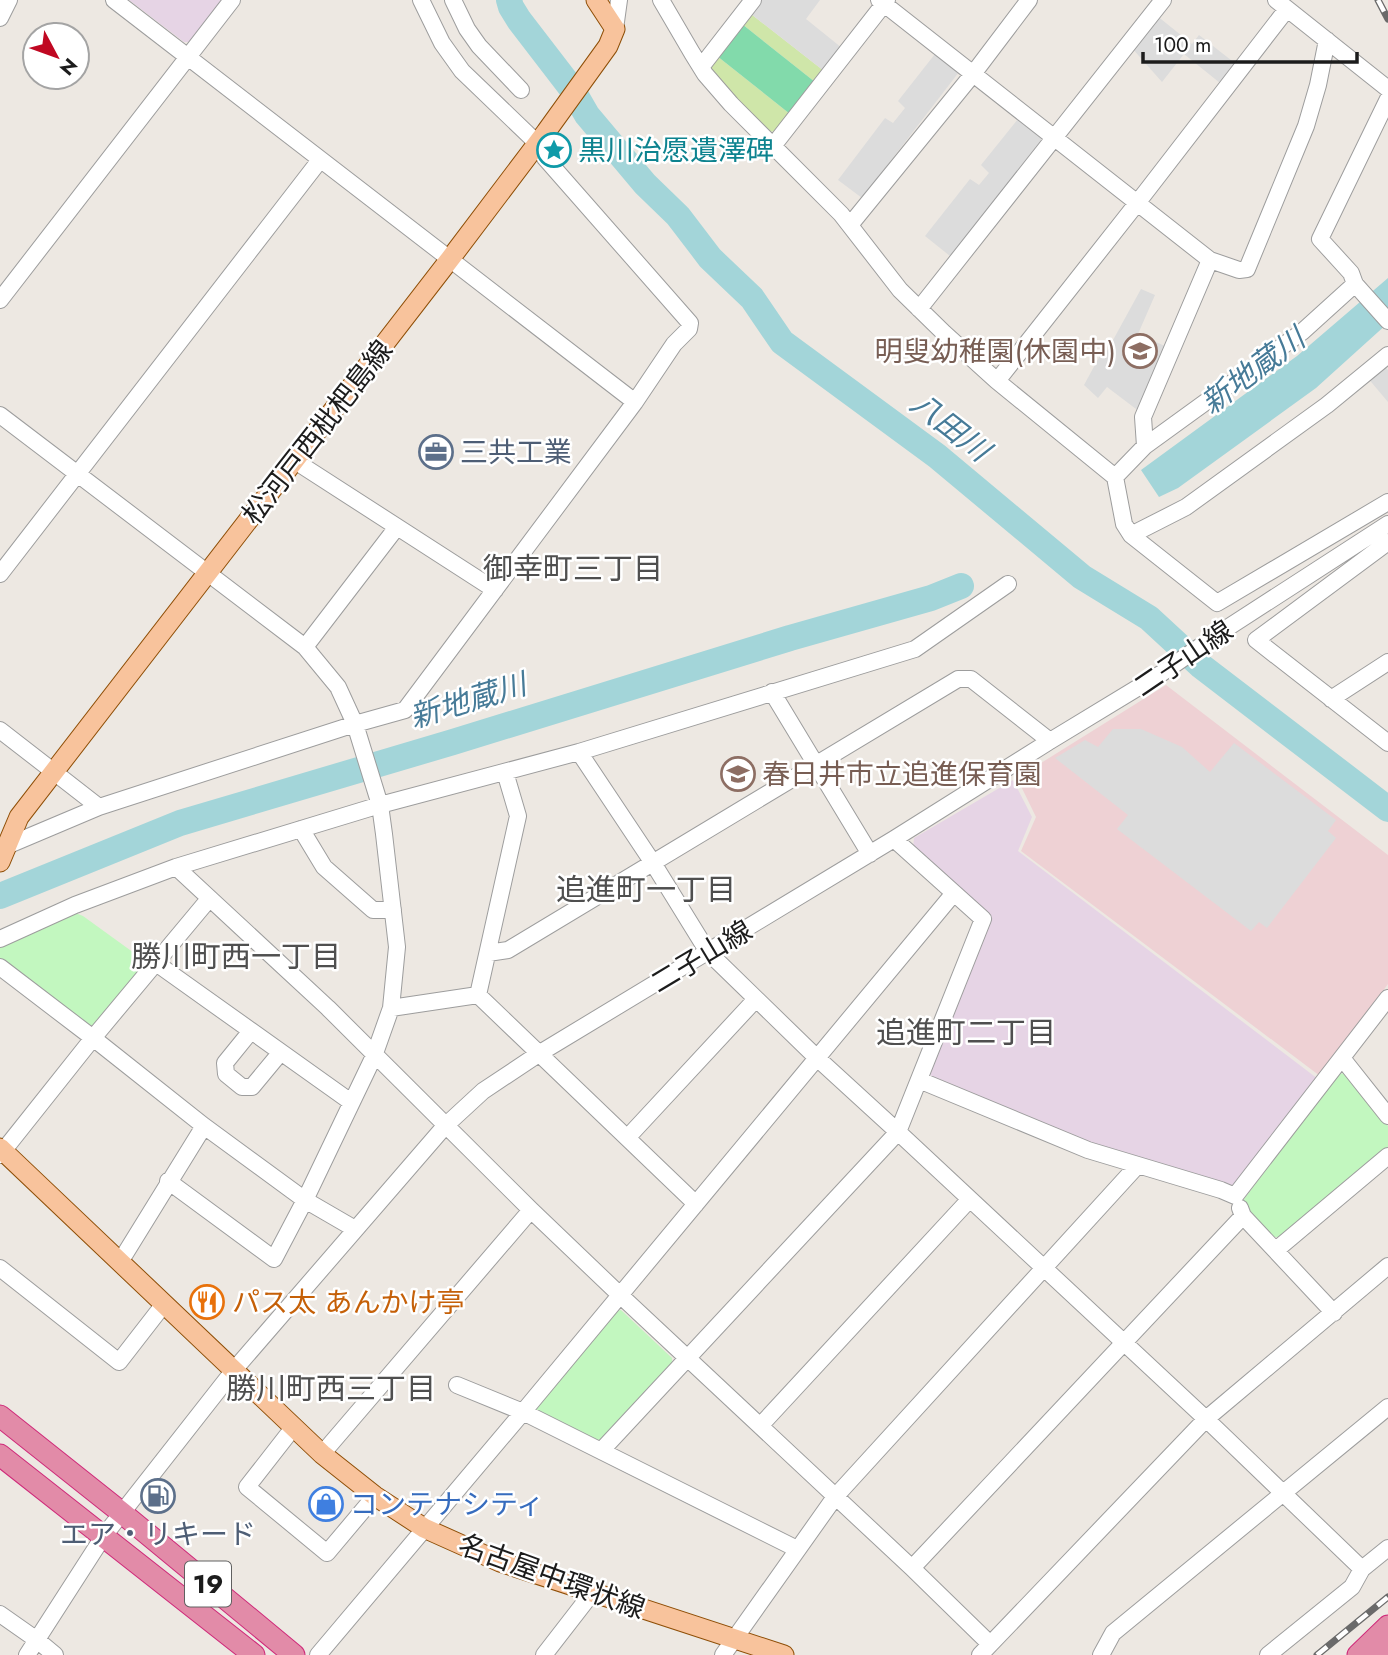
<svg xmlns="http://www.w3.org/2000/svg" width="1388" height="1655" font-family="Jost,'Noto Sans JP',sans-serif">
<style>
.commercial{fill:#eed1d4}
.industrial{fill:#e6d4e5}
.grass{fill:#cfe6a9}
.park{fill:#c2f7bf}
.pitch{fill:#82daab}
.parking{fill:#dcdcdc}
.water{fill:#a3d5d9}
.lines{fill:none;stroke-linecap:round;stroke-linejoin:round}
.river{stroke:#a3d5d9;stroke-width:26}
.minor-casing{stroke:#9d9d9d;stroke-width:18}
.major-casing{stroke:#8e4e06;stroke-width:21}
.highway-casing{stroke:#cf2a7a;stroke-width:23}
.minor{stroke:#fff;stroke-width:16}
.major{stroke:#f8c39c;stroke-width:19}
.highway{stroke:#e28ba8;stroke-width:21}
.rail-casing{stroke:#6a6a6a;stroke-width:7}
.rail{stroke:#fff;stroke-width:4.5;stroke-dasharray:13;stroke-linecap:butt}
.labels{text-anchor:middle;stroke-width:5;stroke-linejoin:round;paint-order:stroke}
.shield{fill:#fff;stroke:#606060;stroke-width:2}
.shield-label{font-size:26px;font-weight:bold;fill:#1c1c1c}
.culture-label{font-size:28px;fill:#0d838f;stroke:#fff;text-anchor:start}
.education-label{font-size:28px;fill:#785e54;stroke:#fff;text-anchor:end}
.street-label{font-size:28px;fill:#1c1c1c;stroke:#fff}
.service-label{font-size:28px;fill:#4e5e75;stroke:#fff;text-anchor:start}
.food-label{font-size:28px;fill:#c56008;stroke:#fff;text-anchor:start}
.shop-label{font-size:28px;fill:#366cbe;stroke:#fff;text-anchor:start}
.water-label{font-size:30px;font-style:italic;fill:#477b98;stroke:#fff}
.neighbourhood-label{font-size:30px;fill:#4f4f4f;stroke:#fff}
</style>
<rect width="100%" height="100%" fill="#ede8e2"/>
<path class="commercial" d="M1166 685 1388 855V984L1320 1076 1021 851 1036 817 1017 778Z"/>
<path class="industrial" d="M129 0H224L191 42H184Z
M1013 780 1032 817 1018 851 1318 1079 1238 1183 1231 1186 1091 1144 932 1078 929 1072 991 917 913 849 914 838Z"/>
<path class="grass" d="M751 14 824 71 815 82 742 24Z
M717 56 790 114 776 131 769 132 711 72V65Z"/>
<path class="park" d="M73 912 83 916 141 958 143 965 93 1025 87 1026 0 959V945Z
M1345 1073 1388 1126V1148L1279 1237H1273L1244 1206V1199L1338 1074Z
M621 1310 672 1358V1364L601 1439 595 1441 537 1412 536 1406 615 1311Z"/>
<path class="pitch" d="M742 24 815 82 790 114 717 56Z"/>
<path class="parking" d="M762 0H820L806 19 842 48 824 71 751 14Z
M1156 15 1192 44 1199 35 1236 64 1220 83 1184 54 1162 82 1131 47Z
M935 54 959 72 862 198 838 180 885 118 893 123 905 108 898 101Z
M1018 119 1043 138 950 256 925 236 970 179 979 185 989 173 981 165Z
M1141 289 1155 295 1138 334 1167 347 1140 412 1107 387 1098 398 1084 385 1103 350 1107 351Z
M1383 364 1388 370V402L1367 377Z
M1113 729H1141L1182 747 1210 772 1234 743 1336 820 1328 831 1336 838 1267 928 1259 922 1251 931 1117 829 1128 815 1055 758 1085 740 1098 747Z"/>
<path class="water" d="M1388 278V323L1316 388 1178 488 1159 497 1141 470 1297 356Z"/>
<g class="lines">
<path class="river" d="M509 0 511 7 519 20 572 89 587 115 645 184 678 216 710 258 752 298 782 342 937 456 1082 577 1149 618 1201 666 1388 809
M0 896 180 823 453 742 790 638 931 598 961 586"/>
<g class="minor-casing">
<path id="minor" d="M114 0 635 402
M453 0 467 29 479 46 521 90
M661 0 692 53 705 74 731 104 841 214 900 290 944 333 997 381 1115 477 1145 446 1302 332 1355 284
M879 0 1210 260
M1276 0 1388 89
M0 18 9 0
M615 29 619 0
M701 67 753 0
M1388 99 1320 239 1351 273 1355 284 1388 321
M773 146 887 0
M850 225 973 74 1029 0
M0 300 232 0
M919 309 1163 0
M997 381 1138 202 1287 9
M0 415 305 647 338 687 355 724 380 805 384 834 397 947 391 1008 374 1056 305 1200 274 1259 168 1181
M1145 446 1143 417 1210 260 1239 270 1247 269 1306 126 1318 85 1327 40
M295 461 495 590
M1115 477 1124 524 1131 535 1217 603 1388 502
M1131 535 1186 507 1327 405 1388 355
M1388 542 1256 640 1388 743
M0 574 320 160
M305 647 397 527
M772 692 870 854
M1331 699 1388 662
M0 730 99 807
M579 752 653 863 708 952 816 1057 898 1132 1206 1419 1362 1569
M301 829 324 867 373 910H393
M2 848 99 807 355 724 405 710 635 402 674 344 689 329 690 323 545 158 537 143 462 71 442 43 421 0
M176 867 328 1008 531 1210 620 1295 912 1568 990 1644
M0 939 75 905 176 867 380 805 579 752 915 649 1008 584
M488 953 508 950 958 679H971L1050 741
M156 963 351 1102
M0 967 93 1038 204 1126 305 1200 355 1229
M478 995 696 1204
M391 1008 478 995 518 816 505 772
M251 1031 225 1063 226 1074 242 1087H252L281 1052
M1342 1058 1388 1116
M919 1080 1088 1150 1221 1190 1235 1196 1388 998
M627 1138 756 999
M0 1155 93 1038 209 899
M1240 1208 1243 1216 1334 1313
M1276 1250 1388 1156
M120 1262 204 1126
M0 1268 119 1362 164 1304
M457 1385 523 1412 797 1549
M760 1426 970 1199
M293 1428 247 1487 327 1553 375 1496
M601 1451 898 1132 983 919 894 839
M322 1454 531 1210
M912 1568 1243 1216
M0 1614 37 1640 55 1655
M27 1655 103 1537 234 1370 445 1126 483 1091 540 1053 894 839 1050 741 1162 673 1218 634 1388 524
M318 1655 523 1412 954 893
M544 1655 592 1593
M723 1655 835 1497 1137 1166
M980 1655 1206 1419 1388 1266
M1101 1655 1113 1633 1388 1407
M1268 1655 1352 1587 1362 1569 1388 1548"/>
</g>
<g class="major-casing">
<path id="major" d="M0 862 19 817 450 259 546 132 608 46 615 29 596 0
M0 1148 322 1454 375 1496 424 1528 500 1562 784 1655"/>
</g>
<g class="highway-casing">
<path id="highway" d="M0 1416 122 1513 294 1655
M0 1455 254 1655
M1358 1655 1388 1626
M1383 1655 1388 1651"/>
</g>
<use href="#minor" class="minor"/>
<use href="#major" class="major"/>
<use href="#highway" class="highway"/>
<g class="rail-casing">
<path id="rail" d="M1378 0 1388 19
M1317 1655 1388 1597"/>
</g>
<use href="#rail" class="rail"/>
</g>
<defs>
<g id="sight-ring" transform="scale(1.75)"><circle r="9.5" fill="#fff" stroke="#0f9aa8" stroke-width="1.5"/><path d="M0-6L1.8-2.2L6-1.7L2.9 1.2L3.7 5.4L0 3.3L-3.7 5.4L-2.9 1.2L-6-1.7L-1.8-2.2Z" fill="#0f9aa8"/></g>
<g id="school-ring" transform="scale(1.75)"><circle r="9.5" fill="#fff" stroke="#8d6e63" stroke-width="1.5"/><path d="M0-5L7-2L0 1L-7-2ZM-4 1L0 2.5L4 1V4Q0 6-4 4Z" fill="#8d6e63"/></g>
<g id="office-ring" transform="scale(1.75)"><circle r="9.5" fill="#fff" stroke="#5c6f8a" stroke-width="1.5"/><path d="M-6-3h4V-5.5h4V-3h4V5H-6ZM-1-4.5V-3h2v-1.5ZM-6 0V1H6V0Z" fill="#5c6f8a"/></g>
<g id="restaurant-ring" transform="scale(1.75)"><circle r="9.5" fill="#fff" stroke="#e8710a" stroke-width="1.5"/><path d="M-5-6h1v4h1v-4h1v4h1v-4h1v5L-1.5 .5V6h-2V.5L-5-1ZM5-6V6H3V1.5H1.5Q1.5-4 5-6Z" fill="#e8710a"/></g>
<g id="fuel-ring" transform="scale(1.75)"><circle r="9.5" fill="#fff" stroke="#5c6f8a" stroke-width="1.5"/><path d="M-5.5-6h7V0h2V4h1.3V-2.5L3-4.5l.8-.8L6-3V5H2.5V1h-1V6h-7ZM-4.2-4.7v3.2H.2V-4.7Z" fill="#5c6f8a"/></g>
<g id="shop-ring" transform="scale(1.75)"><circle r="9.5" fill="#fff" stroke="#3f7fe0" stroke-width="1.5"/><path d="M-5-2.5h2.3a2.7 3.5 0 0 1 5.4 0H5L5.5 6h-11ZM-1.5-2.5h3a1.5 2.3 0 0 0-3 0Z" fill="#3f7fe0"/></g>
</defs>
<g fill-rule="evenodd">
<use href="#sight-ring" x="554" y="150"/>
<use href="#school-ring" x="1140" y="351"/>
<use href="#office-ring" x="436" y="452"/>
<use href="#school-ring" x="738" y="774"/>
<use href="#restaurant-ring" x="207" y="1302"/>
<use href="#fuel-ring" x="158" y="1496"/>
<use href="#shop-ring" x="326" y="1504"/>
</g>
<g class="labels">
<rect class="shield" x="185" y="1561.5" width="46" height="45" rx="5"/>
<g class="shield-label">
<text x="208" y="1593">19</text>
</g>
<g class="culture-label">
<text x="578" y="160">黒川治愿遺澤碑</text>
</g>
<g class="education-label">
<text x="1116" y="361">明叟幼稚園(休園中)</text>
<text x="762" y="784" text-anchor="start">春日井市立追進保育園</text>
</g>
<g class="street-label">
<text transform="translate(317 432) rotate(-52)" y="10">松河戸西枇杷島線</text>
<text transform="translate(1183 658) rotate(-34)" y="10">二子山線</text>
<text transform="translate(701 956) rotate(-31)" y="10">二子山線</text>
<text transform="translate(552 1576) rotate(20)" y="10">名古屋中環状線</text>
</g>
<g class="service-label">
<text x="460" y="462">三共工業</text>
<text x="158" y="1544" text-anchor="middle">エア・リキード</text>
</g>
<g class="food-label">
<text x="232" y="1312">パス太 あんかけ亭</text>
</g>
<g class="shop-label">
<text x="350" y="1514">コンテナシティ</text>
</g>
<g class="water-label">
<text transform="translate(1253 371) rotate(-37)" y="10">新地蔵川</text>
<text transform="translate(950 427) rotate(38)" y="10">八田川</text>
<text transform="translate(468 701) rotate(-17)" y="10">新地蔵川</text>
</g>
<g class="neighbourhood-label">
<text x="573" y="579">御幸町三丁目</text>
<text x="646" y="900">追進町一丁目</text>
<text x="236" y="967">勝川町西一丁目</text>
<text x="966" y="1043">追進町二丁目</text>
<text x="331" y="1399">勝川町西三丁目</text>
</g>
</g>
<g transform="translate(56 56) rotate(131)"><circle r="33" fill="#ffffff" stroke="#a4a4a4" stroke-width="2"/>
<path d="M0-5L12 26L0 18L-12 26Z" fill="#c00822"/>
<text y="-10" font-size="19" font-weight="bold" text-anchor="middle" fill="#1c1c1c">N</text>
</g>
<path d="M1143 52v10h214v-10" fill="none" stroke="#1c1c1c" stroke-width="3.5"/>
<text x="1154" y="52" font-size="21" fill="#1c1c1c" stroke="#ffffff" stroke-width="5" paint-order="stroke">100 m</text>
</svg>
